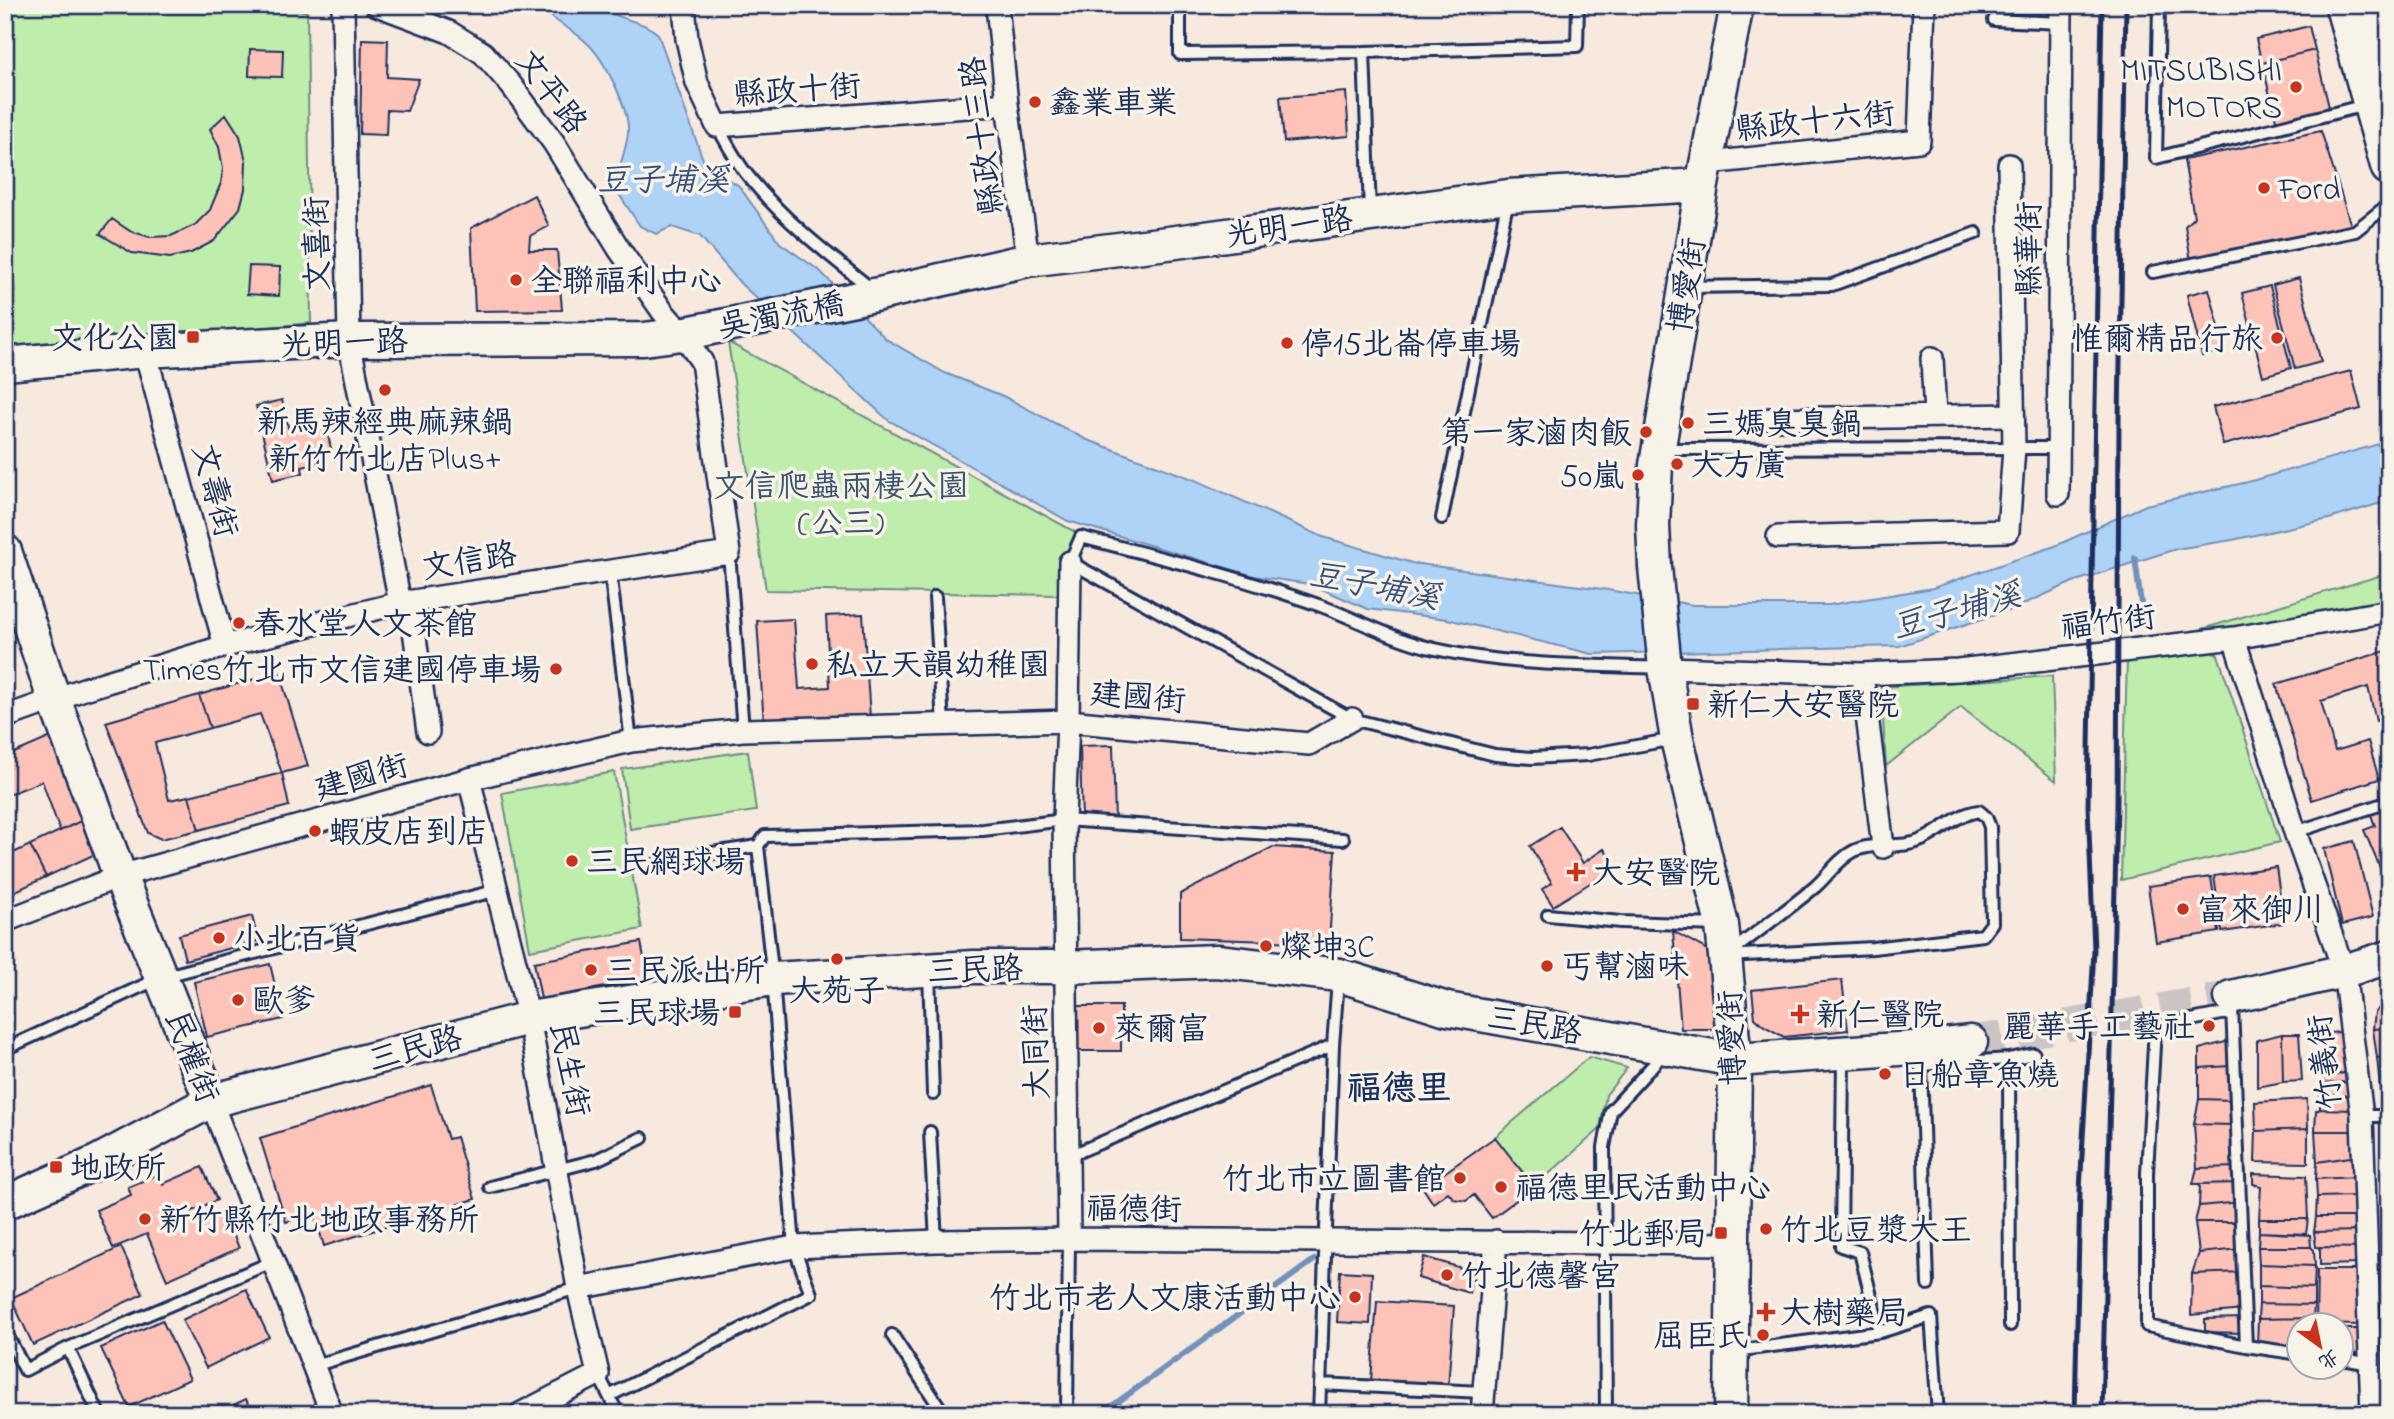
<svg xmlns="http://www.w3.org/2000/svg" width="2394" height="1419" font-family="'Indie Flower','LXGW WenKai TC',sans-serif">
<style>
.green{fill:#beedac;stroke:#6c8e85;stroke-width:2}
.water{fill:#aed3f7;stroke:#7391ba;stroke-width:2}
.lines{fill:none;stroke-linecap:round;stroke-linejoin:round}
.stream{stroke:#7391ba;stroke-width:6}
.building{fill:#fec3b8;stroke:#1b2f5e;stroke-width:2}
.secondary-tunnel{stroke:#ccc4c4;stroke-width:32;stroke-dasharray:32 16;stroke-linecap:butt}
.lane-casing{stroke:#1b2f5e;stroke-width:16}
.street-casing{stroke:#1b2f5e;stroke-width:26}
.secondary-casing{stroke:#1b2f5e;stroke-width:37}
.primary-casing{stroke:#1b2f5e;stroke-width:40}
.lane{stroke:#f7f3e8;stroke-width:10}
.street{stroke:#f7f3e8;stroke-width:21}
.secondary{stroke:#f7f3e8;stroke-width:32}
.primary{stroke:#f7f3e8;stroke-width:35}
.rail{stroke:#1b2f5e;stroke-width:5}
.poi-dot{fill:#c8321e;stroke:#f7f3e8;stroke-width:2.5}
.labels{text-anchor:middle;stroke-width:7;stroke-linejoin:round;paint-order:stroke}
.poi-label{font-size:32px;fill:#1b2f5e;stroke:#f7f3e8;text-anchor:start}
.street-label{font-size:32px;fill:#1b2f5e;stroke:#f7f3e8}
.park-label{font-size:32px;fill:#3c556e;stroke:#f7f3e8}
.water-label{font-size:33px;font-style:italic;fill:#38507d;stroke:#f7f3e8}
.quarter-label{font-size:35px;font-weight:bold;fill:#1b2f5e;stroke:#f7f3e8}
</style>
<rect width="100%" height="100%" fill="#f8e9de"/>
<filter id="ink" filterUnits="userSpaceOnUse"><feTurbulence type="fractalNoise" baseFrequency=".0143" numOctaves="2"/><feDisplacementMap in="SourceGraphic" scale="14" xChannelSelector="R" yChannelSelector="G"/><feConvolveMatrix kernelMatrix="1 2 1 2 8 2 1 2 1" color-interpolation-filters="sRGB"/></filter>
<g filter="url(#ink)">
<path class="green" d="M5 5H284L307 12 311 323 5 352Z
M728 342 1079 534 1058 595 766 590Z
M2389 573V602L2169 639Z
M2206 645 2218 655 2280 842 2121 880 2127 658Z
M2052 676 2056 781 1961 707 1886 766 1881 687Z
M748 751 756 811 630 829 622 769Z
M614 772 642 929 530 950 502 793Z
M1589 1057 1627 1068 1606 1095 1600 1129 1534 1187 1495 1137Z"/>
<path class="water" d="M540 5H603C619 23 641 18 658 34L706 168 738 185 780 243 820 271 886 339 945 373 1003 396 1085 439 1198 481 1323 537 1412 563 1602 589 1693 605H1829L1933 588 2055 546 2146 505 2248 482 2389 441V498L2381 503 2329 519 2232 540 2176 549 2073 582 2013 609 1899 646 1592 654 1447 619 1368 609 1310 584 1254 576 1068 521 888 420 741 284 700 236 672 227 656 234 640 226 613 185C619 168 626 152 628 133 630 109 604 58 586 42 570 27 555 24 540 5Z"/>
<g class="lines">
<path class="stream" d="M2135 558 2143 619
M1101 1414 1314 1260"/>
</g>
<path class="building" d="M2309 26 2315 50 2262 63 2256 39Z
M362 39 388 40 387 77 419 79 407 111 387 110 386 135 360 134Z
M250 49 283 50 282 77 249 76Z
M2315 50 2330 111 2277 124 2262 63Z
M1346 92 1349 136 1284 142 1280 97Z
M226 114 240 136 246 161 245 189 240 208 214 241 191 253 170 258 132 253 100 234 112 219 130 231 150 237 171 236 195 225 210 210 221 183 223 168 219 147 210 129Z
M2321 131 2352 229 2191 261 2185 226 2194 217 2184 160Z
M534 195 549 226 530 236 529 250H557L562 310 475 311 471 228Z
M249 266 280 267 279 296 247 294Z
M5 268H12L14 292 5 293Z
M2299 278 2321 362 2295 369 2273 285Z
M2270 286 2291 368 2263 376 2242 293Z
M2209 289 2225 350 2202 356 2187 295Z
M2351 371 2361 409 2223 445 2213 407Z
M282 400 289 431 325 422 332 453 319 456 320 463 302 467 303 473 273 480 256 406Z
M863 614 870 718 764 725 757 621 794 619 799 689 830 687 826 616Z
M2389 650V717L2376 721 2368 687 2321 701 2335 751 2368 741 2379 779 2312 800 2276 684Z
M279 672 308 766 282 773 260 714 210 728 199 695Z
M199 695 210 728 155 743 169 800 189 796 199 830 161 839 148 833 106 722Z
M58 734 91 816 60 831 42 781 5 796V757Z
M1113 745 1115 822 1082 823 1080 746Z
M282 773 289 806 199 830 189 796Z
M2389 802V885H2387L2364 830 2375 826 2369 809Z
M91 816 99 837 93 855 46 877 30 845Z
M1560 827 1583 863 1604 849 1616 867 1553 906 1542 889 1552 883 1530 846Z
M2354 841 2373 917 2342 925 2324 849Z
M30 845 46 877 5 896V857Z
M1273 847 1335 851 1329 943 1180 938V894Z
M2276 867 2284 923 2222 932 2214 876Z
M2211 877 2219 932 2156 942 2148 886Z
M252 916 258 941 185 960 179 935Z
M1673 931 1707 950 1720 1029H1681Z
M641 942 648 979 541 999 534 962Z
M270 964 283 1019 207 1037 194 982Z
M1842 980 1848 1030 1784 1037 1764 1026 1755 1018 1752 990Z
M2389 998V1028L2373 1029 2375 1012Z
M1077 1006H1121V1051H1077Z
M2389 1028V1057L2377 1058 2373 1029Z
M2339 1032 2351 1041V1071L2321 1079V1034Z
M2282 1034H2299L2302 1081 2283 1082Z
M2282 1034 2283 1082 2257 1087V1040Z
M2229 1041 2230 1066 2199 1068V1049Z
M2389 1057V1087H2380L2377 1058Z
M2230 1066 2232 1100 2199 1099V1068Z
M2351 1071 2352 1082 2320 1083 2321 1079Z
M2352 1082V1096L2320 1094V1083Z
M431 1085 448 1139 456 1137 475 1199 324 1246 314 1213 286 1222 260 1138Z
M2380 1087H2389V1101H2380Z
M2320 1094 2352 1096 2353 1110 2320 1109Z
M2199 1099 2232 1100 2231 1125 2194 1124Z
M2307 1099 2308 1129 2256 1131 2255 1102Z
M2320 1109 2353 1110 2355 1131H2315L2316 1111Z
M2194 1124 2231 1125 2242 1167 2197 1168Z
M2308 1129V1163L2255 1162 2256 1131Z
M2315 1131H2355L2357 1156 2317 1162Z
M1495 1137 1534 1187 1492 1218 1474 1195 1466 1201 1454 1199 1448 1192 1433 1203 1423 1188Z
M2357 1156V1177L2316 1179 2317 1162Z
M202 1167 217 1200 188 1213 193 1225 224 1212 239 1248 167 1280 147 1234 113 1248 96 1210 131 1195 128 1187 159 1174 163 1184Z
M2242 1167 2241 1183 2193 1184 2197 1168Z
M2253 1174 2306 1176 2308 1219H2259L2261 1186 2253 1184Z
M2357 1177V1196L2317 1197 2316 1179Z
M2241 1183 2242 1202 2199 1206 2200 1184Z
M2357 1196 2358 1217H2316L2317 1197Z
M2242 1202V1222H2195L2199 1206Z
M2316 1217H2358L2359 1231 2314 1232Z
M2259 1219H2308L2306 1234 2259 1232Z
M2195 1222H2242L2241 1249 2199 1253Z
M2359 1231V1248L2316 1247 2314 1232Z
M2259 1232 2310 1235 2311 1247H2258Z
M121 1247 143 1294 33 1345 11 1298Z
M2258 1247H2311L2314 1250 2315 1266 2259 1264Z
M2320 1247 2359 1248V1264L2320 1265Z
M2241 1249 2242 1272 2192 1274 2199 1253Z
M1424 1257 1475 1272 1469 1293 1418 1278Z
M2259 1264 2315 1266 2314 1288 2259 1286Z
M2317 1270H2358L2361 1325 2316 1324Z
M1340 1271 1372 1273 1370 1324 1337 1322Z
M2242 1272 2243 1310 2191 1315 2192 1274Z
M2259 1286 2314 1288V1305L2259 1304Z
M246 1289 269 1337 206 1368 182 1320Z
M1377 1301 1454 1306 1448 1387 1371 1381Z
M2259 1304 2314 1305 2313 1318 2258 1319Z
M2242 1318V1333L2205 1332V1319Z
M2313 1318 2315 1324H2300V1352L2257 1346 2258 1319Z
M162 1320 190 1379 129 1407 101 1348Z
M2342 1329H2362L2361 1353 2342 1352Z
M246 1399 253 1414H214Z
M1353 1405 1471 1408V1414H1353Z"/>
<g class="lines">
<path class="secondary-tunnel" d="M1971 1042 2231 997"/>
<g class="lane-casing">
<path id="lane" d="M1180 5V54L1364 52 1577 46 1578 5
M2159 5 2156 158 2370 104 2389 97
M1994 20 2061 23
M1364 52 1370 212
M717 126C727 143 736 162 749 177 783 220 830 256 873 290
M2153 272 2355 231 2389 204
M1687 287 1832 285 1976 233
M1662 449 2059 448
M1442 518 1508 199
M729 553 743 730
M610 571 631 741
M935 597 943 724
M1661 668C1586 665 1509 666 1435 649 1394 640 1359 620 1321 606 1243 578 1162 558 1081 537L1070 562 1352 719 1495 755 1532 758 1588 755 1674 739
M1979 811 1986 817 1990 827 1992 923 1983 935 1873 948 1726 956C1755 933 1786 911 1815 887 1828 876 1838 859 1854 851 1874 841 1900 850 1922 840 1944 830 1954 815 1979 811Z
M2295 832 2389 802
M758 846 765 836 983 830 1064 820 1343 839
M659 861 758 846
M1548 915 1621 922 1720 925
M929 972 933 1094
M2232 1007 2246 1346 2300 1354
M2232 1012 2155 1027 2147 1173V1326L2246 1346
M5 1049 162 977 498 890
M1926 1053 1921 1065 1928 1284
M1843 1055 1841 1246 1860 1252 1880 1332
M2009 1059 2010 1325
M1921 1065 2009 1059 2034 1054
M2362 1116H2389
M930 1132 936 1241
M1069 1156 1333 1045
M490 1187 596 1160 642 1138
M5 1331 25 1370 68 1348 272 1262
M892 1335 944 1414
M68 1348 99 1414
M1735 1351 1880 1332 1931 1316 1938 1414
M2342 1359 2371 1364
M313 1366 578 1288
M598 1374 618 1414
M1320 1384 1482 1392
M609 1396 811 1294 794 1247 773 979 758 846
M1067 1414 1069 1239
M1319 1414 1333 1045 1338 980
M1606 1414 1604 1147 1611 1111 1664 1053"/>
</g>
<g class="street-casing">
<path id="street" d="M343 5 349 340 400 603
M684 5 687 39 697 83 717 126 1007 104
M997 5 1007 104 1028 260
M1708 163 1919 141 1924 5
M145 351 225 646
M1932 358 1935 416
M1770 419 2013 415
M2058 494 2061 5
M1778 537 2008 531 2014 448 2009 165
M410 601 428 732
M2234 638 2295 832 2344 971 2362 1116 2372 1414
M1665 668 1862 674 1958 670 2234 638 2389 611
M1862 674 1883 847
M5 717 84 689 225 646 400 603 729 553 702 362 682 334 663 312 619 249 554 143 511 85 483 53 449 32 377 5
M469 779 529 1018 578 1288 598 1374 520 1414
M5 921 120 876 469 779 631 741 743 730 1068 721 1309 744 1352 719
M211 1101 332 1414
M1069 1239 1064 820 1068 721 1070 562
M578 1288 794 1247 936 1241 1069 1239 1734 1244
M1482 1414 1496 1241"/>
</g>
<g class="secondary-casing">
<path id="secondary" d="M5 364 145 351 349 340 644 339 682 334 879 294 1028 260 1176 242 1508 196 1702 185
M5 551 54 699 120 876 211 1101
M2231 997 2344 971 2389 957
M5 1203 95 1163 211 1101 529 1018 773 979 974 967H1064L1217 961 1339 975 1447 1009 1735 1060 1928 1047 1971 1042
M1731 1414 1735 1060 1722 925 1677 739 1665 668 1655 567 1653 525 1656 465 1702 185 1737 5"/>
</g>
<g class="primary-casing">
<path id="primary" d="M2343 5 2389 167
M2373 5 2389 59"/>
</g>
<use href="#lane" class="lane"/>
<use href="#street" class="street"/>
<use href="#secondary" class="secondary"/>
<use href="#primary" class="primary"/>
<path class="rail" d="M2075 1414 2080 1190 2094 950 2088 806 2102 5
M2102 1414 2117 806 2119 420 2126 5"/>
</g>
</g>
<g class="poi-dot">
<circle cx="2296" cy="87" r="7"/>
<circle cx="1035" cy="102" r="7"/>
<circle cx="2264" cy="188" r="7"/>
<circle cx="516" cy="280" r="7"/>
<rect x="186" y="330" width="14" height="14" rx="3.5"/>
<circle cx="2277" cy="338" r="7"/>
<circle cx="1287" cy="343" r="7"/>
<circle cx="385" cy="390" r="7"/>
<circle cx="1688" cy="423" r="7"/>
<circle cx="1646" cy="432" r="7"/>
<circle cx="1677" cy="464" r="7"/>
<circle cx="1638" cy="475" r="7"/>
<circle cx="239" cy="623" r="7"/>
<circle cx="812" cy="664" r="7"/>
<circle cx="556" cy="669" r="7"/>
<rect x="1686" y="697" width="14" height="14" rx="3.5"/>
<circle cx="315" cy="831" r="7"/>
<circle cx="572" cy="861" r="7"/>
<path d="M1572.5 861.5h7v7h7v7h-7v7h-7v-7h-7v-7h7z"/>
<circle cx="2183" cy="909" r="7"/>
<circle cx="219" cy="938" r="7"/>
<circle cx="1266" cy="946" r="7"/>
<circle cx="837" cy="959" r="7"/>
<circle cx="1547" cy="966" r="7"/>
<circle cx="591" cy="970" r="7"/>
<circle cx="238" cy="1000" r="7"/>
<rect x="728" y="1005" width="14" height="14" rx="3.5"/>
<path d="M1796.5 1003.5h7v7h7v7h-7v7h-7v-7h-7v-7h7z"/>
<circle cx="2209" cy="1026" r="7"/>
<circle cx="1099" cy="1028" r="7"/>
<circle cx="1885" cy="1074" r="7"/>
<rect x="49" y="1160" width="14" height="14" rx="3.5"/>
<circle cx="1460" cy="1178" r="7"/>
<circle cx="1501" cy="1187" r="7"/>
<circle cx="145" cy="1219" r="7"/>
<circle cx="1766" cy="1229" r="7"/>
<rect x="1714" y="1226" width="14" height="14" rx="3.5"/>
<circle cx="1447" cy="1275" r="7"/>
<circle cx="1355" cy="1297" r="7"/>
<path d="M1762.5 1301.5h7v7h7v7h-7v7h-7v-7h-7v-7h7z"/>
<circle cx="1763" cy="1335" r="7"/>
</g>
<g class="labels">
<g class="poi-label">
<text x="2282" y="80" text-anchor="end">MITSUBISHI<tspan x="2282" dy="37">MOTORS</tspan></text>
<text x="1049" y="113">鑫業車業</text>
<text x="2278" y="199">Ford</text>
<text x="530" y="291">全聯福利中心</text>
<text x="179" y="348" text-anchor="end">文化公園</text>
<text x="2263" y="349" text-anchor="end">惟爾精品行旅</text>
<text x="1301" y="354">停15北崙停車場</text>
<text x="385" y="432" text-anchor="middle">新馬辣經典麻辣鍋<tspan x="385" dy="37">新竹竹北店Plus+</tspan></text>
<text x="1702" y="434">三媽臭臭鍋</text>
<text x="1632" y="443" text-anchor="end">第一家滷肉飯</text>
<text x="1691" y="475">大方廣</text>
<text x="1624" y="486" text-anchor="end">50嵐</text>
<text x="253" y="634">春水堂人文茶館</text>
<text x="826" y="675">私立天韻幼稚園</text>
<text x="542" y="680" text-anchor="end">Times竹北市文信建國停車場</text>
<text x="1707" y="715">新仁大安醫院</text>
<text x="329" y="842">蝦皮店到店</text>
<text x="586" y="872">三民網球場</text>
<text x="1592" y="883">大安醫院</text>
<text x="2197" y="920">富來御川</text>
<text x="233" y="949">小北百貨</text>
<text x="1280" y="957">燦坤3C</text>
<text x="1561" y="977">丐幫滷味</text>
<text x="605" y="981">三民派出所</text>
<text x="837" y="1001" text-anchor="middle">大苑子</text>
<text x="252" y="1011">歐爹</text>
<text x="721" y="1023" text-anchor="end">三民球場</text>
<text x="1816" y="1025">新仁醫院</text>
<text x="2195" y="1037" text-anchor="end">麗華手工藝社</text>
<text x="1113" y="1039">萊爾富</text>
<text x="1899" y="1085">日船章魚燒</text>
<text x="70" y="1178">地政所</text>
<text x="1446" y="1189" text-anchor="end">竹北市立圖書館</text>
<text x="1515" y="1198">福德里民活動中心</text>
<text x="159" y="1230">新竹縣竹北地政事務所</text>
<text x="1780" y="1240">竹北豆漿大王</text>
<text x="1707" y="1244" text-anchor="end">竹北郵局</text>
<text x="1461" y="1286">竹北德馨宮</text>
<text x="1341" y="1308" text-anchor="end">竹北市老人文康活動中心</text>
<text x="1780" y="1323">大樹藥局</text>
<text x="1749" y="1346" text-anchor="end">屈臣氏</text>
</g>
<g class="street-label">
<text transform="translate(797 89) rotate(-4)" y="11">縣政十街</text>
<text transform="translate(552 91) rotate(53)" y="11">文平路</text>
<text transform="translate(1815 120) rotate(-6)" y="11">縣政十六街</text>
<text transform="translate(981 136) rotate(-97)" y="11">縣政十三路</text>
<text transform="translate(1289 226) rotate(-8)" y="11">光明一路</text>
<text transform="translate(316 244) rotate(-91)" y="11">文喜街</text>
<text transform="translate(2028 249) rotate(-90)" y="11">縣華街</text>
<text transform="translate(1686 285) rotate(-81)" y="11">博愛街</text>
<text transform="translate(781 314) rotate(-11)" y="11">吳濁流橋</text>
<text transform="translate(344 342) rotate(-2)" y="11">光明一路</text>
<text transform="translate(216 490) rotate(75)" y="11">文壽街</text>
<text transform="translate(469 560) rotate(-9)" y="11">文信路</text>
<text transform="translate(2108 621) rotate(-7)" y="11">福竹街</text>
<text transform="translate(1138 696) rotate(5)" y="11">建國街</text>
<text transform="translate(361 776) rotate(-16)" y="11">建國街</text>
<text transform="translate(975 969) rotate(-2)" y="11">三民路</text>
<text transform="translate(1535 1024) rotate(10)" y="11">三民路</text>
<text transform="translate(1731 1038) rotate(-93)" y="11">博愛街</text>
<text transform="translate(415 1048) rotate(-15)" y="11">三民路</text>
<text transform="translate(1035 1052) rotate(-92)" y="11">大同街</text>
<text transform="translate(193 1056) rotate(69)" y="11">民權街</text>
<text transform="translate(2324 1062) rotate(-97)" y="11">竹義街</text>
<text transform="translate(571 1069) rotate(79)" y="11">民生街</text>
<text transform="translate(1134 1208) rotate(1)" y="11">福德街</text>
</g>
<g class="park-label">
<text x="841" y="496">文信爬蟲兩棲公園<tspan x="841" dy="37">(公三)</tspan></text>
</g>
<g class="water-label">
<text x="663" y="190">豆子埔溪</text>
<text transform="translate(1375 584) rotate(11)" y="12">豆子埔溪</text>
<text transform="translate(1956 609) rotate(-15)" y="12">豆子埔溪</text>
</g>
<g class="quarter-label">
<text x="1399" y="1099">福德里</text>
</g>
</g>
<rect width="2394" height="1419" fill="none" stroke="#f7f3e8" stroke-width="28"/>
<rect x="14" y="14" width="2366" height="1391" fill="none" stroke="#1b2f5e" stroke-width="2.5" filter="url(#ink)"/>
<g transform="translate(2320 1346) rotate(147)"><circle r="33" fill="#f7f3e8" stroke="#9fa5b1" stroke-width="2"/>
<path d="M0-5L12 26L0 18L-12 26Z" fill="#c8321e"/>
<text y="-10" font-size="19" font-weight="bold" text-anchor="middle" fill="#1b2f5e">北</text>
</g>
</svg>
